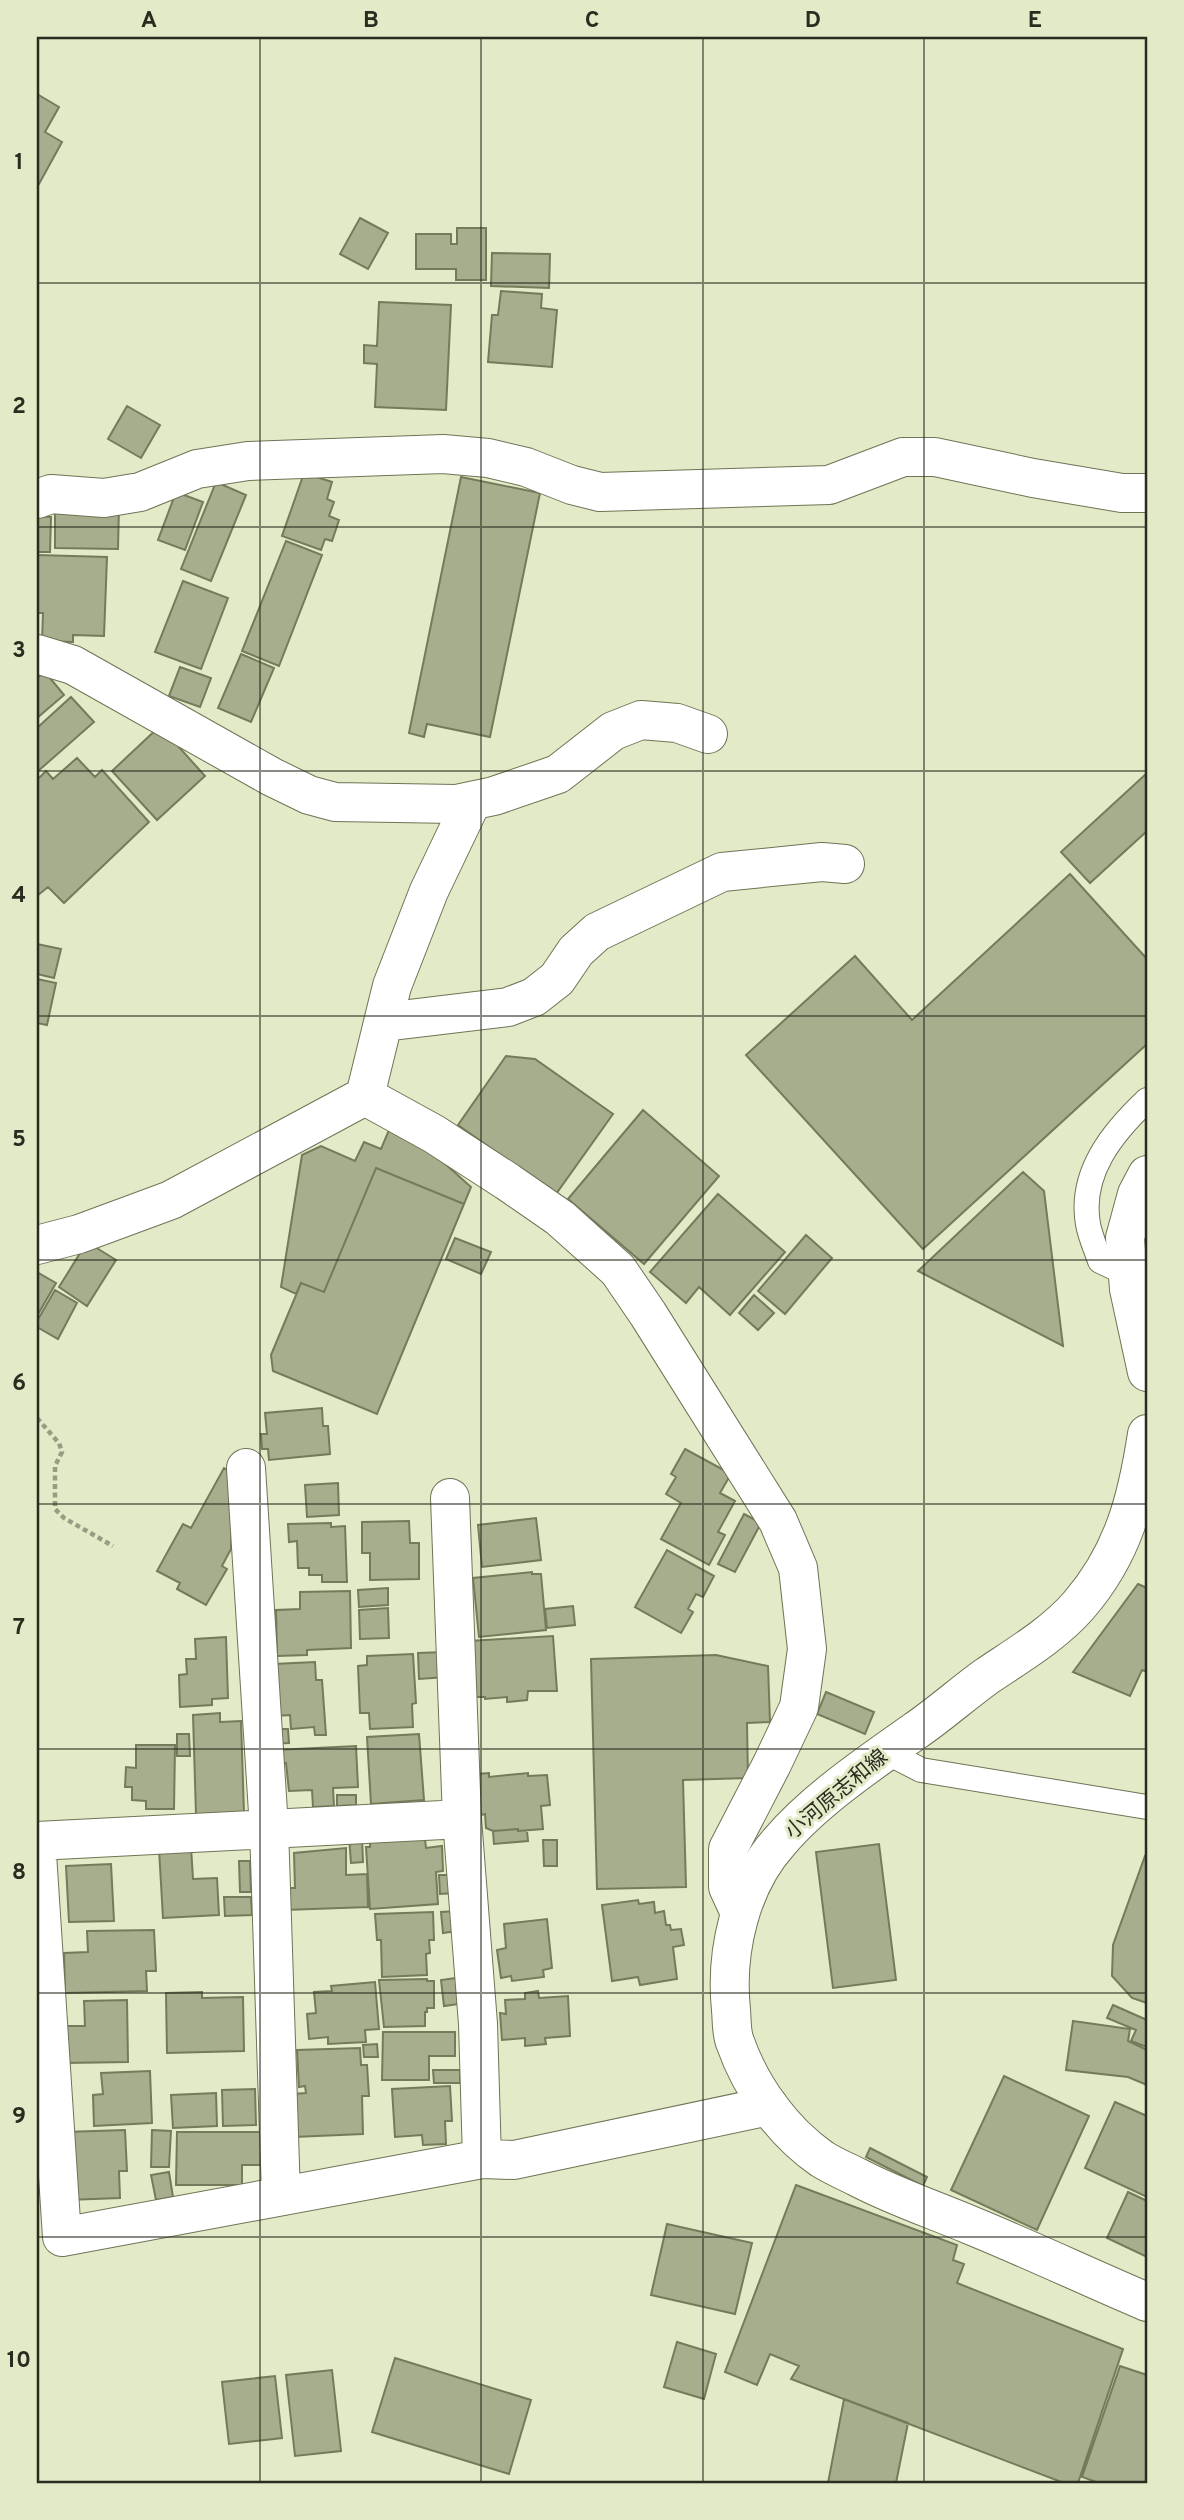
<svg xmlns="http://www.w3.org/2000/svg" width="1184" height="2520" font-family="Overpass,'Noto Sans JP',sans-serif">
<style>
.building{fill:#a7ae8d;stroke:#747b5b;stroke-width:2}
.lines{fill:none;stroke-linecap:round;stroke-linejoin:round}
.service-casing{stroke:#6e7455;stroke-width:26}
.minor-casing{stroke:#6e7455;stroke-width:40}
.secondary-casing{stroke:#6e7455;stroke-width:40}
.path{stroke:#979d83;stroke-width:4.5;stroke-dasharray:5 3.5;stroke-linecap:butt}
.service{stroke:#fff;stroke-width:24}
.minor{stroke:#fff;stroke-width:38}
.secondary{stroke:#fff;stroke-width:38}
.grid{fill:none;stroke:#2a2c1f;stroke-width:2;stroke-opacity:0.55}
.labels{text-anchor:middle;stroke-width:6;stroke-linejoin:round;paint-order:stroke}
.street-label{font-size:21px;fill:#2a2c1f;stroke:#e2eac7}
.neatline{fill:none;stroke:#2a2c1f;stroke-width:2.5}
.grid-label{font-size:23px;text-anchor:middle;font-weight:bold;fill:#2a2c1f}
</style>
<rect width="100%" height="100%" fill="#e2eac7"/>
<path class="building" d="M37 94 59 107 45 132 62 142 39 184 37 183Z
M360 218 388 233 368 269 340 254Z
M457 228H486V280H456V269H416V234H451V244H457Z
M492 253 550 254 549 288 491 286Z
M501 291 542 294 541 308 557 310 552 367 488 362 492 315H498Z
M379 302 451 305 446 410 375 407 377 364 364 363V345L377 346Z
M127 406 160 425 141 458 108 439Z
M304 473 332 482 327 499 334 502 329 516 339 520 332 541 325 539 321 550 282 536Z
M461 477 540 493 490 737 427 724 424 737 409 733Z
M216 482 246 495 211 581 181 569Z
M176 492 203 502 185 550 158 540Z
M55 504 119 505 118 549 55 548Z
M37 516 51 517 50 552H37Z
M286 541 322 555 279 666 242 651Z
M37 555 107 557 104 636 73 635V642L42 641 43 613H37Z
M183 581 228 598 201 669 155 652Z
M241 654 274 668 251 722 218 708Z
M180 667 211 678 200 707 169 696Z
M45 672 64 695 37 718V678Z
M71 697 94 722 37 772V728Z
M160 726 205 776 157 820 112 771Z
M77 758 95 777 102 770 149 822 64 903 48 887 37 896V780L46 771 53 779Z
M1147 773V831L1090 883 1061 852Z
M1070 874 1147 959V1044L923 1249 746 1055 855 956 912 1020Z
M37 944 61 949 54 978 37 974Z
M37 979 56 983 47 1025 37 1023Z
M506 1056 535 1059 613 1114 556 1194 458 1125Z
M643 1110 719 1176 644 1264 568 1199Z
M389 1130 423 1144 471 1187 464 1204 376 1168 324 1292 301 1283 296 1294 281 1287 302 1155 321 1146 355 1161 364 1142 381 1149Z
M376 1168 464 1204 377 1414 273 1371 271 1355 301 1283 324 1292Z
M1023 1172 1044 1191 1063 1346 918 1271Z
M718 1194 785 1252 730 1315 699 1287 686 1303 650 1272Z
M806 1235 832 1258 785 1314 758 1291Z
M455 1238 491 1252 481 1274 446 1259Z
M87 1242 116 1260 87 1306 59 1287Z
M37 1272 56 1283 37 1316Z
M55 1290 77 1303 58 1339 37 1327V1321Z
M754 1295 774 1313 758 1330 739 1313Z
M322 1408 323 1426H328L330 1454 269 1460 268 1449H262L261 1434H267L265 1413Z
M685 1449 731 1474 720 1493 735 1501 718 1532 725 1535 709 1565 661 1539 681 1503 666 1494 676 1477 671 1474Z
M224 1468 233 1473 231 1549 222 1566 227 1569 206 1605 177 1589 180 1583 157 1571 183 1524 191 1528Z
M338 1483 339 1515 307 1517 305 1485Z
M744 1514 761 1523 735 1572 718 1564Z
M536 1518 541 1560 482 1567 478 1525Z
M409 1521 410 1543H419V1579L370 1580V1553H362V1522Z
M331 1523V1527L345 1526 347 1582H322V1575H309V1568H298L297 1541 289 1542 288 1524Z
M667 1550 714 1576 703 1597 696 1594 688 1609 693 1612 681 1633 635 1607Z
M532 1572V1574H541L546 1630 479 1637 473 1578Z
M1138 1584 1147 1588V1672L1142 1670 1130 1696 1073 1672Z
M388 1588V1605L359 1607 358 1590Z
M350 1591 351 1648 307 1650V1655L277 1656 276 1610 300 1609V1592Z
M573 1606 575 1625 547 1628 545 1609Z
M388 1608 389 1638 360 1639 359 1610Z
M553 1636 557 1691H528L527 1700 507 1702V1697L485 1699V1697H472L469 1641Z
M226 1637 228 1698 212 1699V1705L180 1707 179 1675 187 1674 186 1659H196L195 1639Z
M445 1652 446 1677 419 1679 418 1653Z
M413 1654 416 1703 412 1704 413 1727 370 1729 369 1713H360L358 1666 367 1665V1656Z
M716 1655 768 1666 770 1722 747 1723 748 1778 683 1780 686 1887 597 1889 591 1659Z
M315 1662 316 1680H322L326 1735H315L314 1727 291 1729 290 1715 277 1716 274 1664Z
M826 1692 874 1712 865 1734 817 1714Z
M220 1713V1722L241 1721 244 1813 196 1815 193 1715Z
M267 1729H288L289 1743 268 1744Z
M177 1734H189L190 1756H177Z
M419 1734 424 1800 371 1804 367 1737Z
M136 1745H175L174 1809H146V1801L132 1800V1787H125L126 1767 136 1768Z
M356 1746 358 1787 333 1788 334 1806 313 1807 312 1790 289 1791 286 1763H276V1750Z
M489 1773V1777L528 1773V1776L547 1775 550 1805 541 1806 543 1829 518 1831V1829L493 1831 486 1828 485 1814 481 1815 477 1774Z
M337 1795H356V1805L337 1806Z
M518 1829V1831H527L528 1841 494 1844 493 1831Z
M349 1837H362L363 1862 351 1863Z
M370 1837 425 1839 426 1848 442 1846 443 1871 436 1872 438 1904 370 1909 366 1847H370Z
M543 1840H557V1866H544Z
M879 1844 896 1980 833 1988 816 1852Z
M191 1847 193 1879 217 1878 219 1915 163 1918 159 1849Z
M346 1848V1875L367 1874 368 1907 285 1910 284 1888H295L294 1853Z
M1145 1856 1147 1857V2003L1132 1998 1112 1976 1113 1945Z
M239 1861H250L251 1892H240Z
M111 1864 114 1921 69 1922 66 1866Z
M439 1875H456L457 1893 440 1894Z
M224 1897H251L252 1915 225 1916Z
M638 1900 639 1904 654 1902 655 1913 664 1911 666 1925H670L671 1930 681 1929 684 1945 673 1947 677 1979 640 1985 638 1977 612 1981 602 1905Z
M456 1911 457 1931 443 1933 441 1912Z
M433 1912 434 1940H429L430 1953 426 1954 427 1975 382 1977 381 1940H377L375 1914Z
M547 1919 552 1968 543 1970 544 1977 512 1981 511 1976 501 1978 497 1950 506 1948 504 1924Z
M154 1930 156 1971H146L147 1991 65 1993 64 1953 88 1952 87 1931Z
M456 1978 459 2004 444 2006 441 1980Z
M427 1979V1981H434V2008H427V2012H425V2026L384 2027 379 1980Z
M375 1982 379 2029 365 2030 366 2042 328 2044V2037L309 2039 307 2014 316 2013 314 1992 332 1991 331 1986Z
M538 1991 539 1998 568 1996 570 2036 545 2038 546 2044 525 2046V2038L502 2040 500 2013 506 2014 505 2000 525 1999V1993Z
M202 1992V1998L243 1997 244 2051 167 2053 166 1993Z
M127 2000 128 2062 65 2063 58 2026H85L84 2001Z
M1113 2005 1147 2020V2047L1131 2041 1136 2030 1107 2018Z
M1073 2021 1130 2029 1128 2041 1147 2050V2085L1128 2077 1066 2070Z
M383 2032H455V2056H429V2080H382Z
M377 2044 378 2057H364L363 2045Z
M360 2048 361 2065H367L369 2096H362L363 2134 294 2137 293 2094 306 2093 305 2086 299 2087 297 2050Z
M433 2070H460V2083H434Z
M150 2071 152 2123 94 2126 93 2095 103 2094 101 2073Z
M1004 2076 1089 2116 1037 2230 951 2190Z
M450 2086 452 2121H445L446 2144 423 2145 422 2135 395 2137 392 2089Z
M255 2089 256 2125 223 2126 222 2090Z
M216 2093 217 2126 173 2128 171 2095Z
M1115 2102 1147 2116V2197L1085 2168Z
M125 2130 127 2171H119L120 2198 67 2200 65 2132Z
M152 2130 171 2131 169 2167H151Z
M177 2132H261V2165H242V2185H176Z
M870 2148 927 2177 923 2186 866 2157Z
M169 2172 173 2197 156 2200 151 2175Z
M796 2185 957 2245 953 2260 964 2264 957 2283 1123 2349 1078 2483H1064L791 2379 799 2366 770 2354 757 2385 725 2372Z
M1128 2192 1147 2201V2257L1107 2238Z
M667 2224 752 2243 735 2314 651 2295Z
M677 2342 716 2354 704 2399 664 2387Z
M395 2358 531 2400 509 2474 372 2432Z
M1120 2366 1147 2375V2483H1099L1082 2477Z
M332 2370 341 2451 295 2456 286 2375Z
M275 2376 282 2438 229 2444 222 2382Z
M844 2399 908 2423 896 2483H828Z"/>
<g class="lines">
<g class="service-casing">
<path id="service" d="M1128 1274 1100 1261C1096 1249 1090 1236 1088 1224 1079 1173 1113 1132 1147 1100
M886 1752 921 1770 1147 1807"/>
</g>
<g class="minor-casing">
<path id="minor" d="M37 499 51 494 104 498 140 492 197 469 248 461 443 454 488 458 526 467 572 485 600 492 829 485 903 457H935L1033 478 1122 493H1147
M37 654 73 665 272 777 309 795 335 802 456 804 494 796 558 774 613 731 641 720 677 723 708 734
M384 1022 508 1007 534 997 557 979 576 951 597 932 722 872 822 862 845 864
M365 1096 434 1134 508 1182 560 1218 618 1270 648 1314 778 1521 798 1568 807 1649 799 1707 772 1764 728 1849V1887L740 1913
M37 1245 79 1234 171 1200 365 1096 392 986 429 891 472 801
M246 1468 269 1828 281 2195
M450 1498 462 1819 478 2024 482 2159
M37 1841 462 1819
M37 1854 62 2237 482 2159 514 2160 769 2106"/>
</g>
<g class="secondary-casing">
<path id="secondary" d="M1147 1175 1137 1194 1125 1238 1129 1289 1147 1372
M1147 1434C1137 1500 1123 1554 1079 1605 1054 1634 1018 1655 987 1676 962 1694 940 1714 915 1731 871 1762 815 1800 780 1841 740 1885 725 1952 731 2010 732 2020 731 2032 735 2042 751 2088 783 2132 822 2159 833 2166 845 2171 857 2177 893 2196 932 2209 970 2225 1029 2249 1088 2277 1147 2302"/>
</g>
<path class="path" d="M37 1418 59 1443 62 1452 55 1466V1509L64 1518 113 1546"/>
<use href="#service" class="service"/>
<use href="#minor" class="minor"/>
<use href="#secondary" class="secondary"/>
</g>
<path class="grid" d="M260 37V2483M481 37V2483M703 37V2483M924 37V2483M37 283H1147M37 527H1147M37 771H1147M37 1016H1147M37 1260H1147M37 1504H1147M37 1749H1147M37 1993H1147M37 2237H1147"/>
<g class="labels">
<g class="street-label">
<text transform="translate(836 1794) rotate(-40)" y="7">小河原志和線</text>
</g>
</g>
<rect width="1184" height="2520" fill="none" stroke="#e2eac7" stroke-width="77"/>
<rect x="38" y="38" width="1108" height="2444" class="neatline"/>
<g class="grid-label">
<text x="149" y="27">A</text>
<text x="371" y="27">B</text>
<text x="592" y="27">C</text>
<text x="813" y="27">D</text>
<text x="1035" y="27">E</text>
<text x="19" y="169">1</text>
<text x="19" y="413">2</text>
<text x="19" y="657">3</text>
<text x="19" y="902">4</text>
<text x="19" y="1146">5</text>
<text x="19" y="1390">6</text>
<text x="19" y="1634">7</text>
<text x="19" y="1879">8</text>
<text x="19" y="2123">9</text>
<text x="19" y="2367">10</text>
</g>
</svg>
